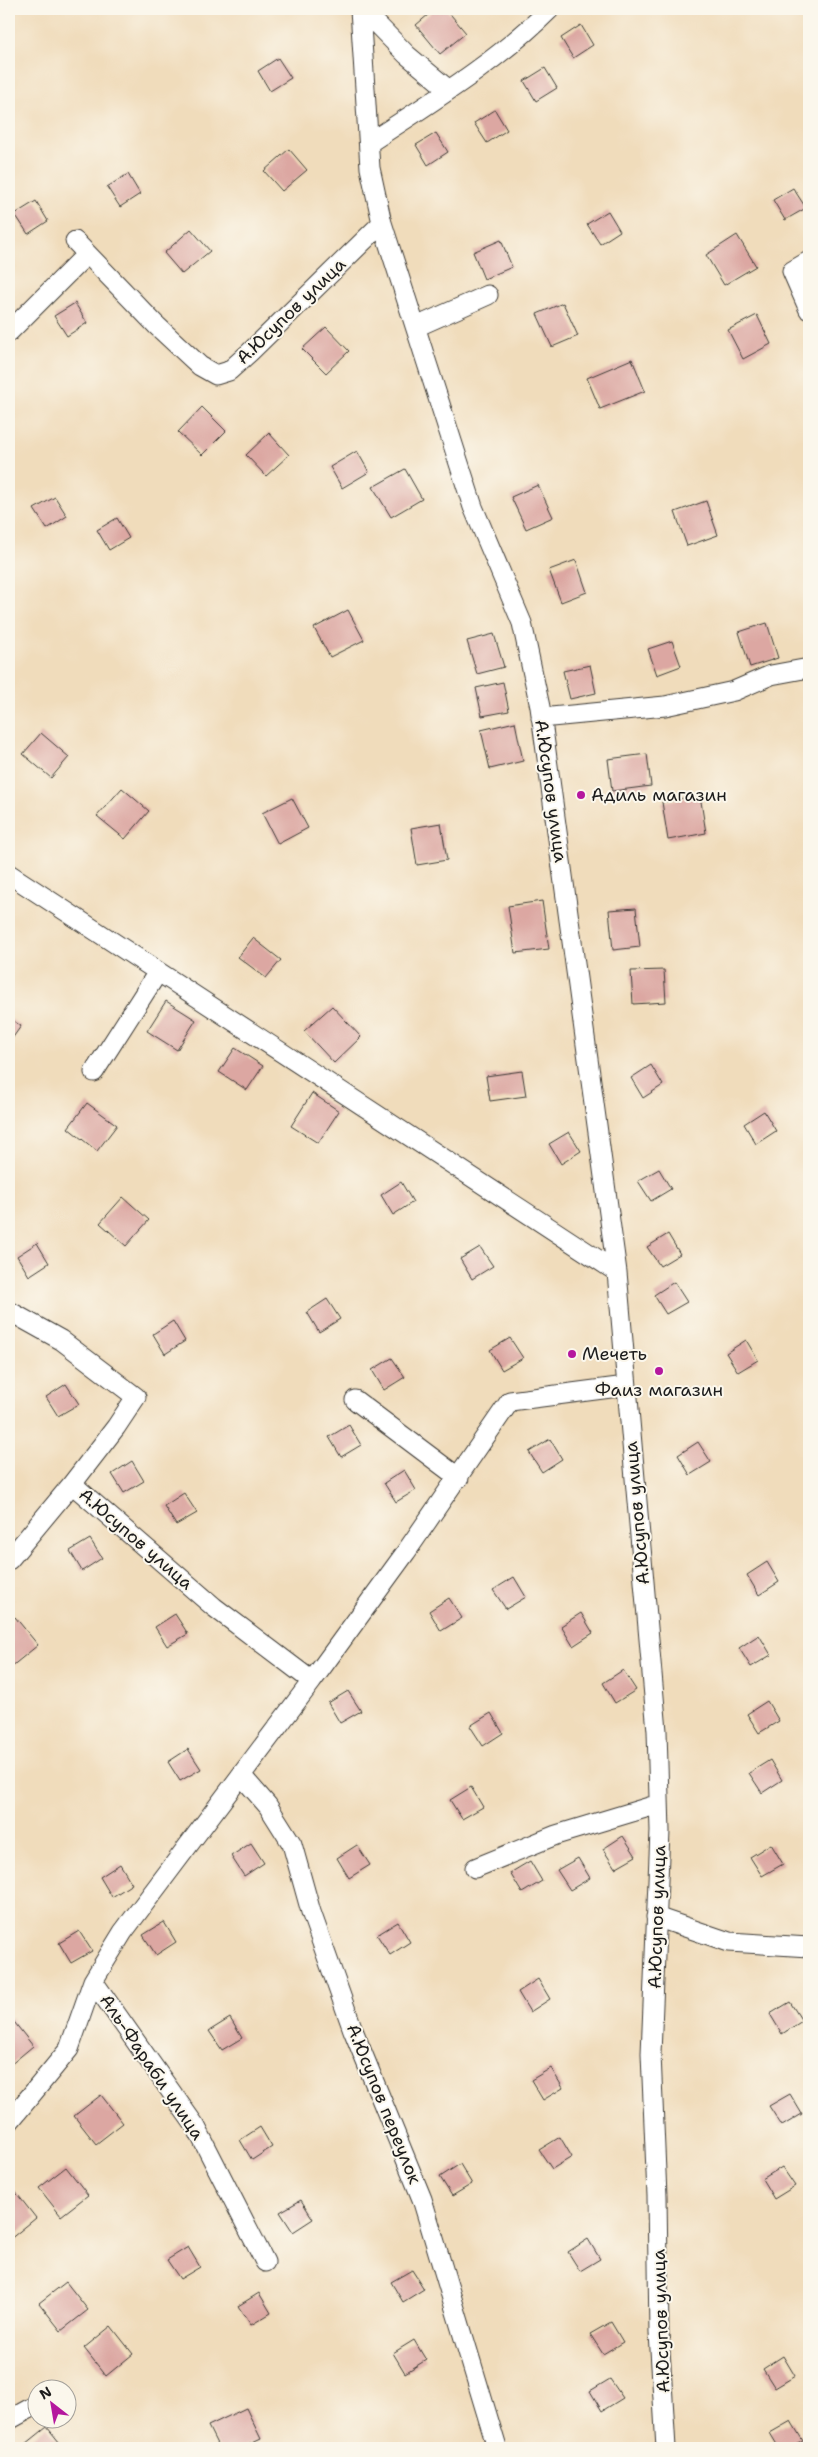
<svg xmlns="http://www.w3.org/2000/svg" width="818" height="2457" font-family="'Shantell Sans',sans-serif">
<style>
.building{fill:#dca7a2}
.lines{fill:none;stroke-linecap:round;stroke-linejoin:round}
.street-casing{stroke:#3c3934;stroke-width:21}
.street{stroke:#fff;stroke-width:19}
.poi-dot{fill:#b5179e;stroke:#fbf7ec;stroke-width:2}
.labels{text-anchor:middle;stroke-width:4;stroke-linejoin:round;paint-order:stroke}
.street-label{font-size:18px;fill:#1c1c1c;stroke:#fbf7ec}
.poi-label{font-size:18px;fill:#1c1c1c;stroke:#fbf7ec;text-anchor:start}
</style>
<rect width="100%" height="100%" fill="#fbf7ec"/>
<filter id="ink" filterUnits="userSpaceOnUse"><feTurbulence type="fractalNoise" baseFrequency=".02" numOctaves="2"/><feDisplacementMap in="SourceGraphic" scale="10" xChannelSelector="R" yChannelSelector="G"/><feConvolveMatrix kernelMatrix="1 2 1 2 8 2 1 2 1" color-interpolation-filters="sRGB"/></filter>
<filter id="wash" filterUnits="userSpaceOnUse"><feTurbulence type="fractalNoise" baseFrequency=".0096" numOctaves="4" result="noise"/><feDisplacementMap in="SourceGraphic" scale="20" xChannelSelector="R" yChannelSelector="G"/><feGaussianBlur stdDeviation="1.12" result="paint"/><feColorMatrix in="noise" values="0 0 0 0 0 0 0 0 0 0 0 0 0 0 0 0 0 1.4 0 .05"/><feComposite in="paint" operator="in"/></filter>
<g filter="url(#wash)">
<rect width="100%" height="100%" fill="#f0dcbb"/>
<g id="blocks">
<path class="building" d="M435 9H446L466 33 440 54 416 25Z
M581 25 593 45 573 58 561 38Z
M278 58 291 78 270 91 258 71Z
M545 68 557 88 536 101 524 81Z
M495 110 507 130 487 143 474 123Z
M436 133 448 152 428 165 416 145Z
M289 149 307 170 282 191 264 171Z
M128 174 140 194 120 207 107 187Z
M793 188 806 208 785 220 773 200Z
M36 201 48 221 28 234 15 214Z
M608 211 620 231 600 244 587 224Z
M191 229 210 251 182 274 164 253Z
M737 235 756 266 724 285 706 255Z
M501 240 512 267 484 279 473 252Z
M75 303 87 323 67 336 54 316Z
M563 303 578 336 552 347 537 314Z
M757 315 771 344 743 359 728 330Z
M326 327 349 351 326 373 302 349Z
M632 359 645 391 600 409 587 378Z
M202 407 226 431 202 455 178 432Z
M269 433 289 455 266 476 246 455Z
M357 451 369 472 342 488 330 467Z
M405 469 422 499 391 517 373 487Z
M538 485 553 517 526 529 511 497Z
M55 497 67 516 47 529 34 509Z
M706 501 718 535 687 546 675 512Z
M117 518 129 538 109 550 97 530Z
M576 560 587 592 561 602 549 570Z
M348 610 364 640 330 657 314 628Z
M767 623 778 658 750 667 739 632Z
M494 634 504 667 477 674 467 641Z
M672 641 681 666 657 675 648 649Z
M590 665 596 693 570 699 563 671Z
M503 682 509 711 482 716 476 688Z
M515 722 523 761 490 769 481 730Z
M41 733 69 757 51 778 23 754Z
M647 754 651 786 612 791 608 759Z
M122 788 149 811 125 839 97 816Z
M700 795 706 833 668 840 662 802Z
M292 798 308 828 278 844 262 813Z
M441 823 447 860 417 865 411 828Z
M542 901 549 949 515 953 508 906Z
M636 908 640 947 613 950 609 910Z
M253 938 281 960 266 978 238 957Z
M664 970 666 1002 633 1004 631 971Z
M166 1001 196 1020 177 1050 147 1031Z
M332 1006 361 1037 334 1063 304 1031Z
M9 1018 21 1026 9 1043Z
M235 1048 263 1066 247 1090 219 1072Z
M651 1065 663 1085 643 1098 631 1078Z
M522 1071 526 1096 490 1101 486 1076Z
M312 1093 339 1111 318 1143 291 1126Z
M87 1103 117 1125 97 1151 68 1128Z
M764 1111 776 1131 756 1144 744 1124Z
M569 1132 581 1151 561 1164 549 1144Z
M659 1169 671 1189 651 1201 638 1181Z
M401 1182 413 1202 393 1215 381 1195Z
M123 1197 149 1220 126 1246 100 1223Z
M668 1234 680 1254 660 1266 647 1247Z
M37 1243 49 1263 29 1276 17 1256Z
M480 1247 493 1266 472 1279 460 1259Z
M674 1282 687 1302 666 1314 654 1295Z
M327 1299 340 1319 319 1332 307 1312Z
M173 1321 185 1341 165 1354 153 1334Z
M510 1338 523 1358 502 1370 490 1350Z
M746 1340 758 1360 738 1372 726 1353Z
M392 1358 405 1377 384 1390 372 1370Z
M66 1384 79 1404 58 1416 46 1397Z
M349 1425 361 1445 341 1457 329 1437Z
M550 1439 562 1459 542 1472 529 1452Z
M698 1442 711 1462 690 1475 678 1455Z
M132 1461 144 1481 124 1493 112 1474Z
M404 1470 416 1490 396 1502 384 1483Z
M184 1493 197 1513 176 1525 164 1506Z
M90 1539 102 1558 82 1571 70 1551Z
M767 1562 779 1582 759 1595 747 1575Z
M514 1577 526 1597 506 1609 493 1590Z
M449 1598 462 1618 441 1631 429 1611Z
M581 1613 593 1633 573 1646 561 1626Z
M175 1614 188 1634 167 1646 155 1627Z
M15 1617 38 1645 11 1667 9 1622Z
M759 1635 771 1655 751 1667 739 1648Z
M623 1670 636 1690 615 1703 603 1683Z
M348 1691 361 1711 340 1723 328 1703Z
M767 1701 779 1721 759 1733 747 1714Z
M491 1713 503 1733 483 1746 470 1726Z
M188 1749 201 1769 180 1781 168 1762Z
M770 1760 782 1780 762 1793 749 1773Z
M471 1787 483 1807 462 1819 450 1800Z
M623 1836 636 1856 615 1868 603 1849Z
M251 1843 264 1863 244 1876 231 1856Z
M771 1844 783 1864 762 1876 750 1857Z
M357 1845 370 1865 349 1878 337 1858Z
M578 1858 590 1878 570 1890 557 1870Z
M530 1861 542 1881 522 1893 510 1873Z
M120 1864 132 1884 112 1897 100 1877Z
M164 1922 176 1942 156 1955 143 1935Z
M398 1922 410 1942 390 1955 377 1935Z
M79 1931 92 1951 71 1963 59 1943Z
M538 1979 550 1999 530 2012 518 1992Z
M790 2002 802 2021 782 2034 770 2014Z
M11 2018 33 2046 9 2066V2020Z
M230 2018 242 2038 222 2050 209 2031Z
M551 2068 563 2088 543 2100 531 2080Z
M790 2094 802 2114 782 2126 769 2106Z
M101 2095 123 2123 96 2144 74 2116Z
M260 2127 272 2147 252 2160 240 2140Z
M560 2137 572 2157 552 2169 539 2150Z
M460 2164 472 2184 452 2196 440 2177Z
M66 2167 88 2195 61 2216 39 2188Z
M782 2167 795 2186 774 2199 762 2179Z
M14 2190 36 2218 9 2240V2194Z
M301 2200 313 2219 293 2232 280 2212Z
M588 2239 600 2259 580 2271 568 2252Z
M188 2247 200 2267 180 2279 167 2260Z
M412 2270 424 2289 403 2302 391 2282Z
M66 2282 88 2310 61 2331 39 2303Z
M259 2293 271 2313 251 2325 238 2306Z
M611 2322 623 2342 603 2354 590 2334Z
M111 2326 133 2354 106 2376 84 2348Z
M414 2340 426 2360 405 2373 393 2353Z
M783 2356 795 2376 775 2388 763 2369Z
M610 2379 623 2398 602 2411 590 2391Z
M246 2408 261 2439 242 2448H219L208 2426Z
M791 2421 803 2441 790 2448H779L770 2433Z
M47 2427 64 2448H21Z"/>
</g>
</g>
<g filter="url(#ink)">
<use href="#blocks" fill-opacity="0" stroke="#3c3934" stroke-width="1"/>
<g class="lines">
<g class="street-casing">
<path id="street" d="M360 9 370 168 382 223 473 507 522 623 540 707 617 1272 657 1731 660 1831 651 2054 657 2196 659 2333 666 2448
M362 9 407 55 449 90
M369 143C431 102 497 62 550 9
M75 241 156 325 200 366 216 375 229 371 250 352 382 223
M809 261 792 271 809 310
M416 327 488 295
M9 332 87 254
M541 718 665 706 734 691 771 675 809 668
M9 874 617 1272
M94 1072 158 972
M9 1311 61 1340 136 1397 116 1427 72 1484 214 1607 312 1681 406 1552 510 1401 626 1386
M355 1400 459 1478
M9 1560 72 1484
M241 1775 268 1806 292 1844 311 1912 353 2030 422 2199 497 2448
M475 1868 556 1835 659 1804
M656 1917 729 1942 809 1947
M93 1981 196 2127 265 2262
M9 2122 69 2049 93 1981 123 1932 312 1681
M9 2420 38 2404"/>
</g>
<use href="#street" class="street"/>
</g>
</g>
<g class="poi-dot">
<circle cx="581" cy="795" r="5"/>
<circle cx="572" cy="1354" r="5"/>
<circle cx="659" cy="1371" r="5"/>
</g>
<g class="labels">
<g class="street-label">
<text transform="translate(291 311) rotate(-44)" y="6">А.Юсупов улица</text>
<text transform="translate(551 791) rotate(82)" y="6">А.Юсупов улица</text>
<text transform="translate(637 1513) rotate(-95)" y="6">А.Юсупов улица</text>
<text transform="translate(136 1539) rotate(41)" y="6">А.Юсупов улица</text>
<text transform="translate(657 1917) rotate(-88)" y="6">А.Юсупов улица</text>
<text transform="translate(152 2067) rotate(56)" y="6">Аль-Фараби улица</text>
<text transform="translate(384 2104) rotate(68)" y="6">А.Юсупов переулок</text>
<text transform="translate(661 2321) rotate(-92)" y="6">А.Юсупов улица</text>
</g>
<g class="poi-label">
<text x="591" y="801">Адиль магазин</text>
<text x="582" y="1360">Мечеть</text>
<text x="659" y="1396" text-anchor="middle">Фаиз магазин</text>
</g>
</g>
<rect width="818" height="2457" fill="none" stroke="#fbf7ec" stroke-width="30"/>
<g transform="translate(52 2404) rotate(329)"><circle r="24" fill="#fbf7ec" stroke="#a29f99"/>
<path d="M0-4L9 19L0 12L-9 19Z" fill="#b5179e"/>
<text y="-8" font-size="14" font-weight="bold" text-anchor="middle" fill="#1c1c1c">N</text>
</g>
</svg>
